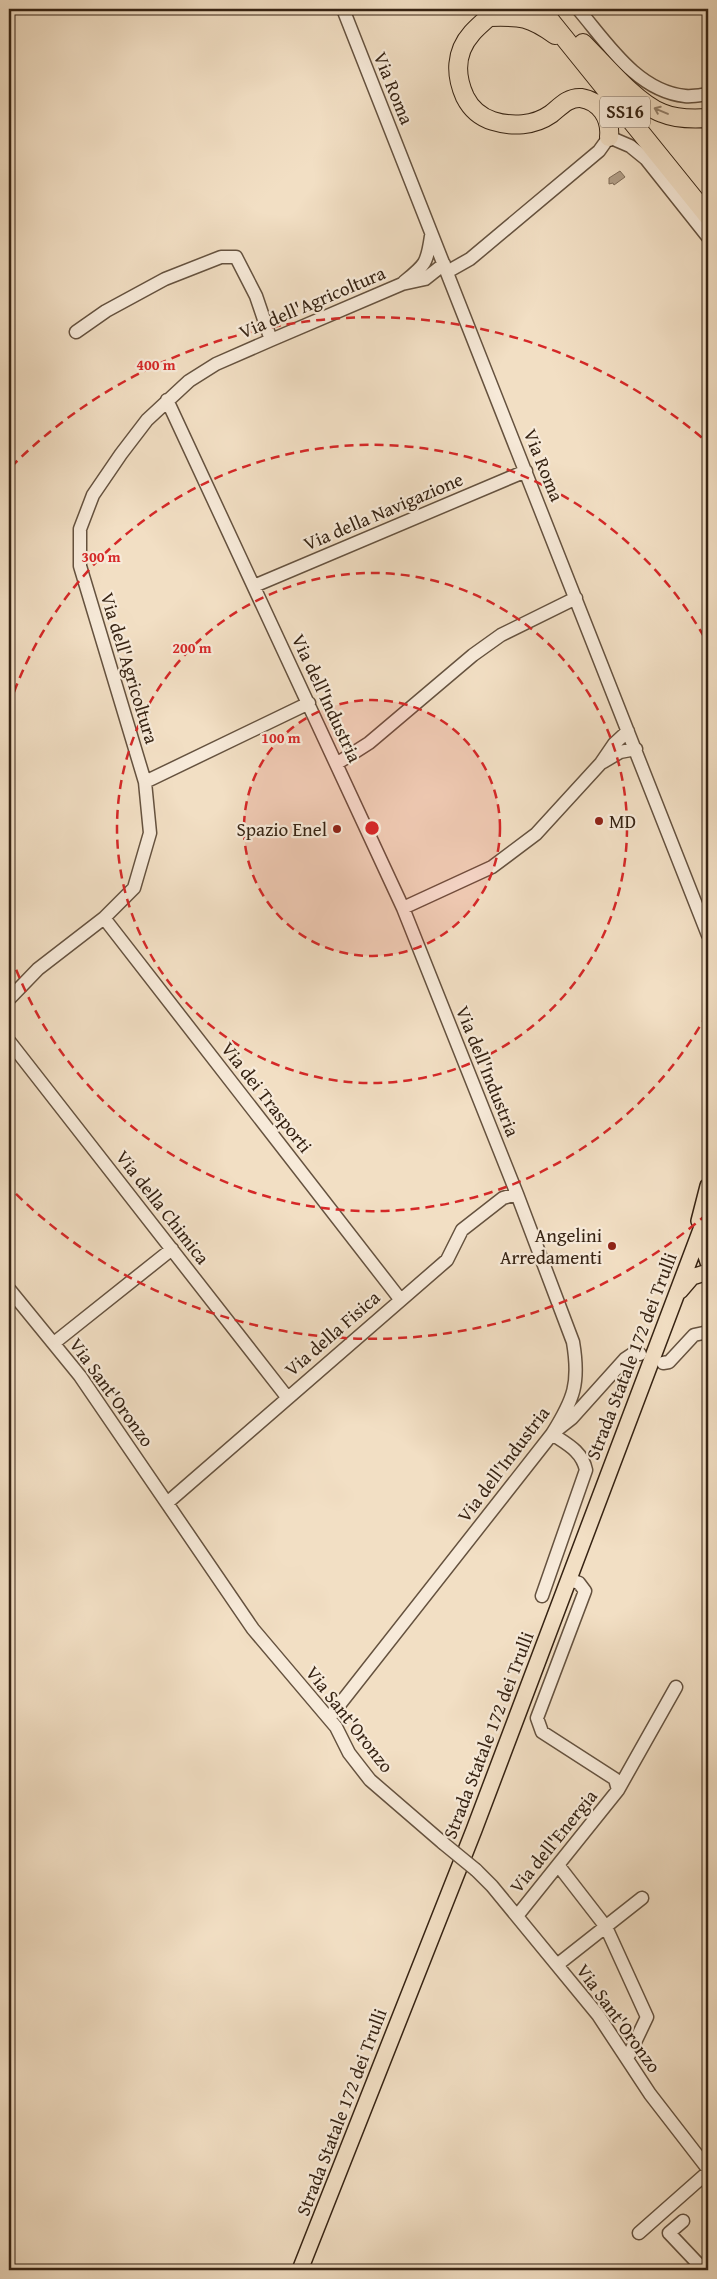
<svg xmlns="http://www.w3.org/2000/svg" width="717" height="2279" font-family="'Gentium Book Plus',serif">
<style>
.water{fill:#b29f88;stroke:#806d59}
.lines{fill:none;stroke-linecap:round;stroke-linejoin:round}
.minor-casing{stroke:#65523f;stroke-width:15}
.major-casing{stroke:#362313;stroke-width:18}
.highway-casing{stroke:#362313;stroke-width:20}
.minor{stroke:#f7ead9;stroke-width:12}
.major{stroke:#f2dfc4;stroke-width:15}
.highway{stroke:#f2dfc4;stroke-width:18}
.minor-bridge-casing{stroke:#65523f;stroke-width:15;stroke-linecap:butt}
.minor-bridge{stroke:#f7ead9;stroke-width:12}
.oneway{stroke:#94816c}
.ring{fill:none;stroke:#d62828;stroke-width:2.5;stroke-dasharray:9 6}
.poi-dot{fill:#8f2418;stroke:#f7ead9;stroke-width:2}
.labels{text-anchor:middle;stroke-width:4.5;stroke-linejoin:round;paint-order:stroke}
.shield{fill:#f7ead9;stroke:#705f4e;stroke-width:1}
.shield-label{font-size:18px;font-weight:bold;fill:#362313}
.street-label{font-size:19px;fill:#362313;stroke:#f7ead9}
.poi-label{font-size:19px;fill:#362313;stroke:#f7ead9;text-anchor:end}
.centre{fill:#d62828;stroke:#f7ead9;stroke-width:2.5}
.ring-label{font-size:15px;text-anchor:middle;font-weight:bold;fill:#d62828;stroke:#f7ead9;stroke-width:4.5;stroke-linejoin:round;paint-order:stroke}
</style>
<rect width="100%" height="100%" fill="#f2dfc4"/>
<filter id="stains"><feTurbulence type="fractalNoise" baseFrequency=".004" numOctaves="4"/><feColorMatrix values="0 0 0 0 .2 0 0 0 0 .09 0 0 0 0 .02 0 0 0 .5 -.17"/></filter>
<radialGradient id="worn" r=".72"><stop offset=".6" stop-color="#630" stop-opacity="0"/><stop offset="1" stop-color="#630" stop-opacity=".3"/></radialGradient>
<path class="water" d="M620 171 625 177 614 185 613 183 609 184V178Z"/>
<g class="lines">
<g class="minor-casing">
<path id="minor" d="M343 9 708 935
M578 9C607 43 637 91 685 96 692 97 701 95 708 94
M447 272 470 259 599 151 609 137 630 146 646 159 708 237
M404 282C425 265 427 264 431 236
M76 332 106 311 165 279 221 257H236L256 296 271 340
M167 400 403 908 517 1194 573 1342C580 1383 574 1399 552 1434L329 1718
M254 586 526 471
M603 762 620 752 636 749
M336 764 369 743 473 655 501 635 576 598
M145 782 309 703
M403 908 492 867 536 834 601 763 614 744 628 731
M104 918 400 1299
M9 999 38 969 104 918 134 888 150 833 145 782 80 566V529L93 495 121 454 147 420 189 381 216 364 271 340 402 284 425 279 444 264
M9 1041 287 1397
M9 1289 80 1376 253 1629 336 1727 349 1753 370 1780 443 1843
M54 1343 172 1249
M663 1363 669 1362 694 1335 708 1332
M558 1429 572 1418 625 1359 634 1353 640 1354
M167 1503 447 1260 462 1230 503 1198 517 1194
M568 1579 579 1583 585 1591 537 1718 542 1732 615 1779 618 1790
M542 1596 586 1470C582 1451 567 1444 552 1434
M558 1865 606 1927 647 2017 627 2059
M476 1870 492 1886 598 2015 650 2094 708 2169
M517 1916 618 1790 676 1687
M557 1965 642 1898
M683 2221 669 2233 704 2270
M639 2233 708 2172"/>
</g>
<g class="major-casing">
<path id="major" d="M699 1221 708 1186
M705 1232 703 1247 708 1262
M680 1291 692 1277 708 1272
M300 2270 474 1830 708 1211"/>
</g>
<g class="highway-casing">
<path id="highway" d="M496 9C489 18 480 24 472 33 455 52 455 75 465 97 471 109 480 117 493 121 512 127 534 126 551 114 560 107 568 97 581 98 600 101 611 118 609 137
M541 9 708 216
M490 17C521 16 530 17 555 35
M583 43C603 63 637 104 662 113 676 119 694 119 708 118"/>
</g>
<use href="#minor" class="minor"/>
<use href="#major" class="major"/>
<use href="#highway" class="highway"/>
<g class="minor-bridge-casing">
<path id="minor-bridge" d="M443 1843 476 1870"/>
</g>
<use href="#minor-bridge" class="minor-bridge"/>
</g>
<defs><path id="oneway-shaft" d="M-6 0H5M1.5-3L5.5 0L1.5 3" fill="none" stroke-width="1.6" stroke-linecap="round" stroke-linejoin="round" transform="scale(1.25)"/></defs>
<use class="oneway" href="#oneway-shaft" transform="translate(661 111) rotate(-157)"/>
<circle cx="372" cy="828" r="128" fill="#d62828" fill-opacity=".12"/>
<g class="ring">
<circle cx="372" cy="828" r="128"/>
<circle cx="372" cy="828" r="255"/>
<path d="M707 1014A383 383 0 0 1 9 950M9 706A383 383 0 0 1 707 642"/>
<path d="M707 1214A511 511 0 0 1 11 1189M11 467A511 511 0 0 1 707 442"/>
</g>
<g class="poi-dot">
<circle cx="599" cy="821" r="5"/>
<circle cx="337" cy="829" r="5"/>
<circle cx="612" cy="1246" r="5"/>
</g>
<g class="labels">
<rect class="shield" x="600" y="96.5" width="50" height="31" rx="4"/>
<g class="shield-label">
<text x="625" y="118">SS16</text>
</g>
<g class="street-label">
<text transform="translate(394 88) rotate(68)" y="7">Via Roma</text>
<text transform="translate(312 302) rotate(-23)" y="7">Via dell'Agricoltura</text>
<text transform="translate(544 465) rotate(68)" y="7">Via Roma</text>
<text transform="translate(383 511) rotate(-23)" y="7">Via della Navigazione</text>
<text transform="translate(130 668) rotate(73)" y="7">Via dell'Agricoltura</text>
<text transform="translate(327 698) rotate(65)" y="7">Via dell'Industria</text>
<text transform="translate(488 1071) rotate(68)" y="7">Via dell'Industria</text>
<text transform="translate(267 1097) rotate(52)" y="7">Via dei Trasporti</text>
<text transform="translate(163 1207) rotate(52)" y="7">Via della Chimica</text>
<text transform="translate(332 1333) rotate(-41)" y="7">Via della Fisica</text>
<text transform="translate(631 1356) rotate(-69)" y="7">Strada Statale 172 dei Trulli</text>
<text transform="translate(112 1392) rotate(54)" y="7">Via Sant'Oronzo</text>
<text transform="translate(503 1464) rotate(-53)" y="7">Via dell'Industria</text>
<text transform="translate(350 1719) rotate(52)" y="7">Via Sant'Oronzo</text>
<text transform="translate(488 1735) rotate(-69)" y="7">Strada Statale 172 dei Trulli</text>
<text transform="translate(553 1841) rotate(-51)" y="7">Via dell'Energia</text>
<text transform="translate(619 2018) rotate(54)" y="7">Via Sant'Oronzo</text>
<text transform="translate(341 2112) rotate(-69)" y="7">Strada Statale 172 dei Trulli</text>
</g>
<g class="poi-label">
<text x="609" y="828" text-anchor="start">MD</text>
<text x="327" y="836">Spazio Enel</text>
<text x="602" y="1242">Angelini<tspan x="602" dy="22">Arredamenti</tspan></text>
</g>
</g>
<circle cx="372" cy="828" r="8" class="centre"/>
<g class="ring-label">
<text x="156" y="370">400 m</text>
<text x="101" y="562">300 m</text>
<text x="192" y="653">200 m</text>
<text x="281" y="743">100 m</text>
</g>
<rect width="717" height="2279" fill="none" stroke="#f2dfc4" stroke-width="30"/>
<rect x="10" y="10" width="697" height="2259" fill="none" stroke="#362313" stroke-width="2.5"/>
<rect x="15" y="15" width="687" height="2249" fill="none" stroke="#362313"/>
<rect width="100%" height="100%" filter="url(#stains)"/>
<rect width="100%" height="100%" fill="url(#worn)"/>
</svg>
